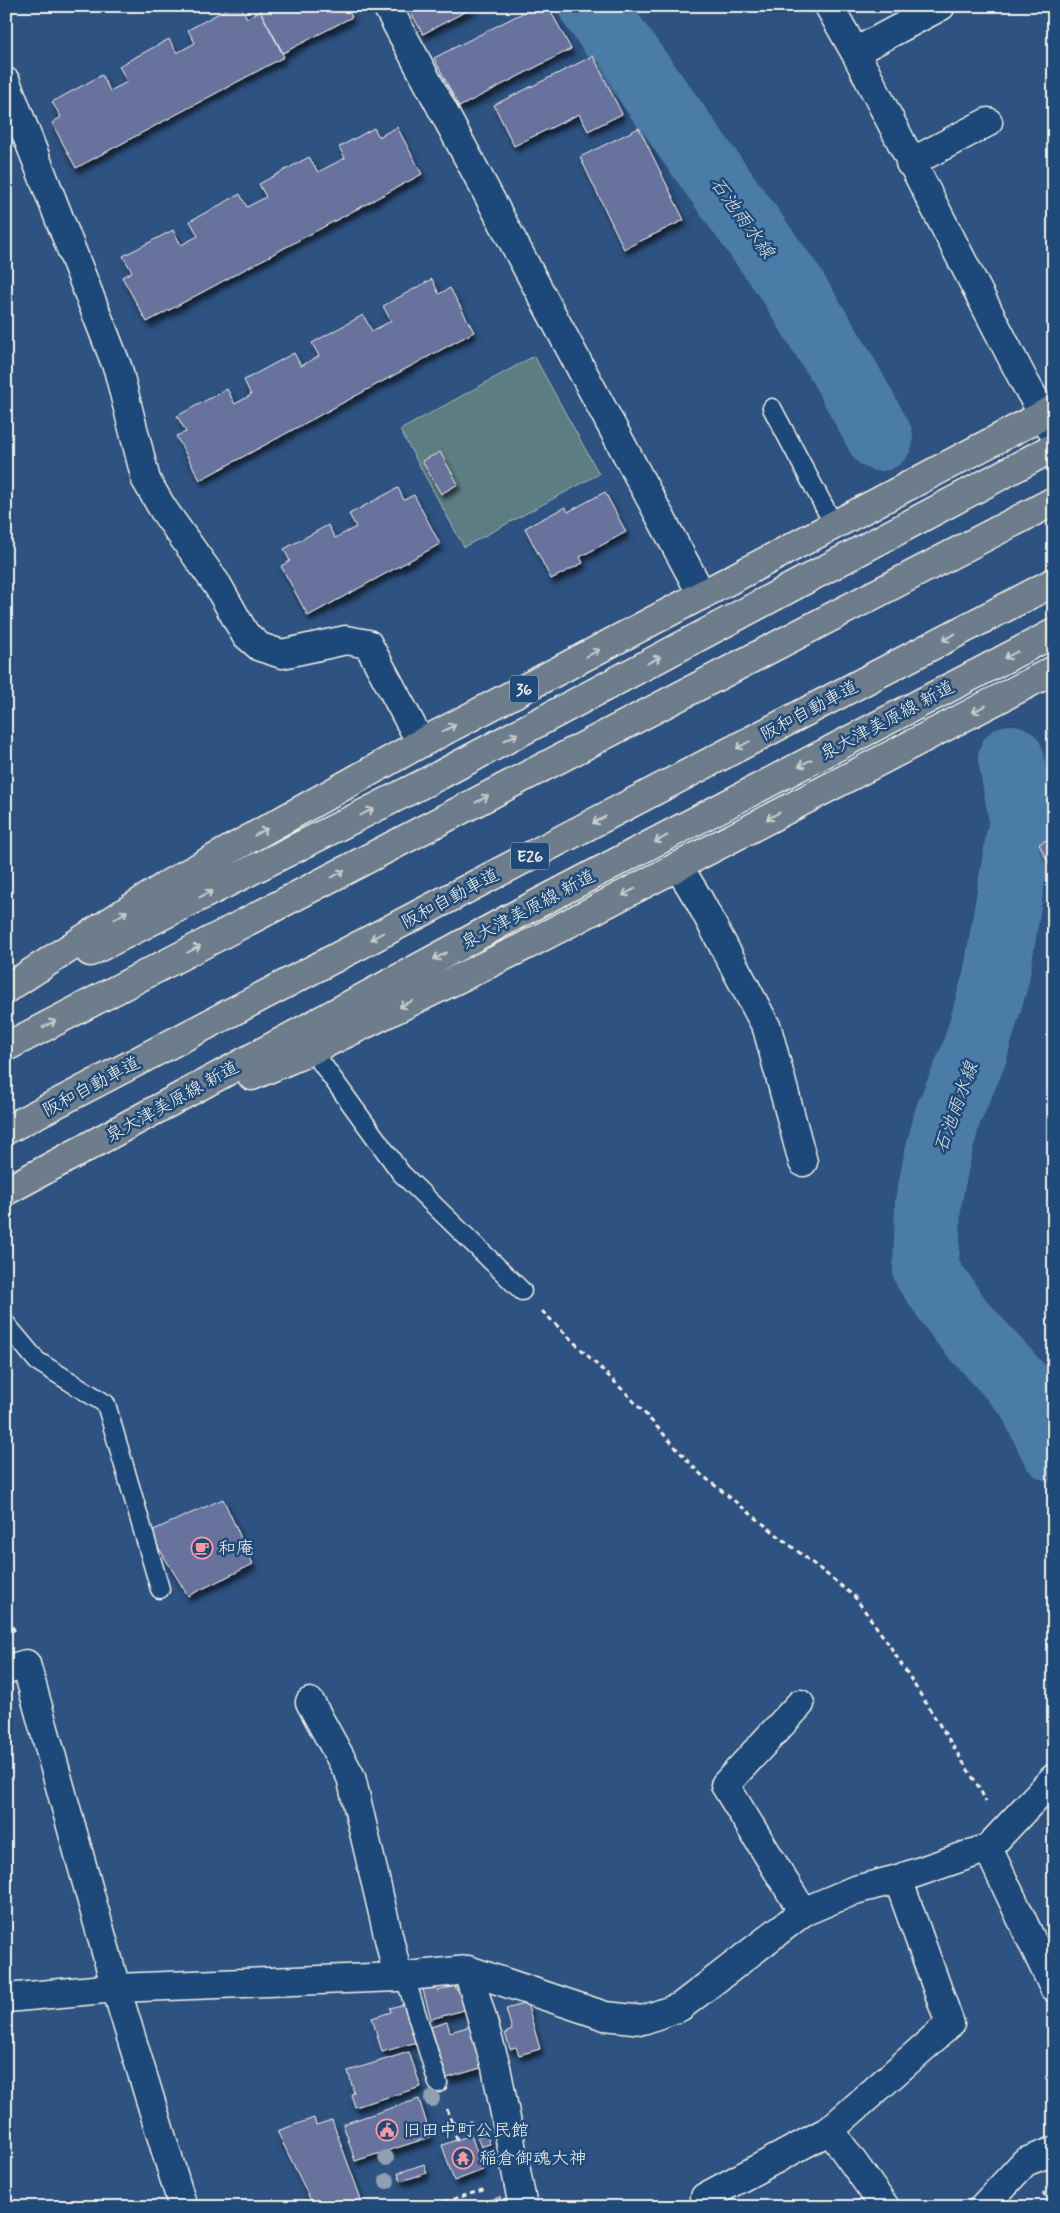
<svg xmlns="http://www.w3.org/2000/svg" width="1060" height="2213" font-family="Mynerve,'Klee One',sans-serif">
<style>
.green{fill:#5b7d82;stroke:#a8b7b5}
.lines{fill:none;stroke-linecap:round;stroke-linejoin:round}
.river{stroke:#4c7ba8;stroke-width:66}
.building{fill:#68739d;stroke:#f4f1e8;filter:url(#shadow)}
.lane-casing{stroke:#f4f1e8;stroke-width:21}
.street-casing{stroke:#f4f1e8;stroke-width:31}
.primary-casing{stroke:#f4f1e8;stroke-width:31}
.highway-casing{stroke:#f4f1e8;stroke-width:31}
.path{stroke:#f4f1e8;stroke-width:3;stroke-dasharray:5 4;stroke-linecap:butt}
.lane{stroke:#1f4a7a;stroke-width:18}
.street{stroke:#1f4a7a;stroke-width:28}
.primary{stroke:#6d7d8c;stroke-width:28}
.highway{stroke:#6d7d8c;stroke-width:28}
.tree{fill:#8ea0b1}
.oneway{stroke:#cccecc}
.labels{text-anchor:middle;stroke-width:5;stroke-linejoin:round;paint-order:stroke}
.shield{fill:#1f4a7a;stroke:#b4bfc7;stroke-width:1}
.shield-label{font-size:16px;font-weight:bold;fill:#f4f1e8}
.street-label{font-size:18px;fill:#f4f1e8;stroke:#1f4a7a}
.poi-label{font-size:18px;fill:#f4f1e8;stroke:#1f4a7a;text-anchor:start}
.water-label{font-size:19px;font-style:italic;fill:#dbdfde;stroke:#1f4a7a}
</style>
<defs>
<filter id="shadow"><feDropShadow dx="3" dy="5.5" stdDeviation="2.5" flood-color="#0009"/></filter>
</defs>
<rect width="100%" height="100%" fill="#2e5281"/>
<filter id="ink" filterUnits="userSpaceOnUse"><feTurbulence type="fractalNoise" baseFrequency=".02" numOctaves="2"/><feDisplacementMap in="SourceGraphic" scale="10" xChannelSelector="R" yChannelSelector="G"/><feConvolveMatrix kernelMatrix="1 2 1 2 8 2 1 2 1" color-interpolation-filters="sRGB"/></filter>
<g filter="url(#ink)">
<path class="green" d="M534 356 599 474 464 547 400 430Z"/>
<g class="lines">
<path class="river" d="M592 6 790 283 842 368 880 438
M1011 758 1022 819 996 978 973 1057 948 1115 937 1158 928 1203 926 1271 960 1320 1029 1397 1054 1449"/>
</g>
<path class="building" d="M232 6H241L247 18 260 11 284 57 76 168 52 123 61 117 52 102 102 75 110 91 127 82 119 66 169 39 177 53 195 43 188 30Z
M265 6H346L352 17 283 53 259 9Z
M407 6H476L423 34Z
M536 6H548L571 49 459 107 434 58Z
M593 56 622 114 588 131 579 114 514 146 494 105Z
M397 127 422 174 147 322 122 277 132 272 123 256 173 230 181 245 198 236 190 221 240 194 247 207 266 197 259 184 309 157 318 172 345 158 339 147 374 128 379 137Z
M639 128 684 220 624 249 580 157Z
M432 279 439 294 450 288 474 332 200 480 176 436 186 432 177 416 227 389 235 404 251 395 244 380 294 353 301 366 319 356 312 343 363 315 372 331 391 321 383 306Z
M440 452 458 484 441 494 422 461Z
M398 488 404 500 414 495 440 544 308 616 281 566 290 561 284 549 328 525 335 538 356 527 349 514Z
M605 492 626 532 580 557 583 563 551 579 525 528 565 507 568 512Z
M1054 836V874L1039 844Z
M223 1499 253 1564 188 1596 149 1532Z
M436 1986 438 1991 455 1986 457 1991 462 1989 468 2009 431 2019 423 1990Z
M527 2003 540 2049 519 2055 516 2047 510 2049 505 2033 512 2030 506 2009Z
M405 2004 417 2042 382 2052 372 2018 391 2012 390 2008Z
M447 2022 450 2032 471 2026 484 2067 447 2078 431 2027Z
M409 2052 421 2087 355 2107 351 2094 354 2093 348 2071Z
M419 2099 431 2137 355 2161 343 2124Z
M314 2118 316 2125 332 2120 364 2207H314L277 2131Z
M486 2133 490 2144 481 2147 477 2137Z
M471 2135 483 2170 454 2181 442 2145Z
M424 2164 427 2173 401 2181 398 2173Z
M500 2197 503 2207H466Z"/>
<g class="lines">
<g class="lane-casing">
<path id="lane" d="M772 408 834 525
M312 1050 401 1173 522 1291
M6 1324 37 1361 106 1404 160 1589
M405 1977 438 2083"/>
</g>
<g class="street-casing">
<path id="street" d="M387 6 702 595
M829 6 855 52 1024 381 1054 433
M855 52 941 6
M6 82 118 369 146 480 163 509 218 586 245 634 260 647 282 654 346 640 368 644 421 743
M910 163 988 122
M678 866 699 900 767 1028 803 1162
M6 1670 26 1664 116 1988 183 2207
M310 1702 351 1777 398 1977
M800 1704 725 1785 803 1912
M988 1848 1054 1988
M468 1970 496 2067 523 2207
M6 1998 116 1988 398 1977 468 1970 605 2016 643 2020 680 2007 803 1912 855 1890 898 1879 988 1848 1054 1778
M830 2130 885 2207
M710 2207 705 2197 830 2130 950 2024 898 1879
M983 2207 1025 2162 1054 2151"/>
</g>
<g class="primary-casing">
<path id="primary" d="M90 952 440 775 1054 447
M6 989 170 883 421 743 1054 409
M252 1076 312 1050 525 946 1054 670
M6 1191 514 916 1054 633"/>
</g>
<g class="highway-casing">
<path id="highway" d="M6 1047 1054 501
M6 1130 1054 582"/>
</g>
<path class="path" d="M542 1311 628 1395 698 1472 854 1596 888 1643 980 1789 986 1802
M6 1610 15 1633
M447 2109 457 2140
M451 2123 472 2122
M1043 2192 1052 2207
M427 2207 486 2189"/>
<use href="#lane" class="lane"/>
<use href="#street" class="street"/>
<use href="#primary" class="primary"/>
<use href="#highway" class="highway"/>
</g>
<g class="tree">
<circle cx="432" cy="2099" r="8"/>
<circle cx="386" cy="2158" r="8"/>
<circle cx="387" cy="2181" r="8"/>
</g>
<defs><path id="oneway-shaft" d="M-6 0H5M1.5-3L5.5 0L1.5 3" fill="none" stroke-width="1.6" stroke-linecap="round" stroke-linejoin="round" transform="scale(1.25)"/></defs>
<g class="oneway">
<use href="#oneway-shaft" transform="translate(949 637) rotate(152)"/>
<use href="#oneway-shaft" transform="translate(593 653) rotate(-28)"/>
<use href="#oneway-shaft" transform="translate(1011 655) rotate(152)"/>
<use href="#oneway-shaft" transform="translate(654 660) rotate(-28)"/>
<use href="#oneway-shaft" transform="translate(979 709) rotate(152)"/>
<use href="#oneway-shaft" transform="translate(449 728) rotate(-28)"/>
<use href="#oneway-shaft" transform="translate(511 737) rotate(-28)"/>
<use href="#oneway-shaft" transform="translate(743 745) rotate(152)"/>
<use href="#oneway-shaft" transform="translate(805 763) rotate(152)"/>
<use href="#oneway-shaft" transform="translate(482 799) rotate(-28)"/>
<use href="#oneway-shaft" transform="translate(367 812) rotate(-27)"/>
<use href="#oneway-shaft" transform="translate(773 816) rotate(152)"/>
<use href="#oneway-shaft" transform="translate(599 820) rotate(152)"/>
<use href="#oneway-shaft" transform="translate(261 832) rotate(-29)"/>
<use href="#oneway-shaft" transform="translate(661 839) rotate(152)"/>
<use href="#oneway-shaft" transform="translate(338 874) rotate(-28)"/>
<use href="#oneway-shaft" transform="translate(629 892) rotate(152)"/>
<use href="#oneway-shaft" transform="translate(206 894) rotate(-27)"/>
<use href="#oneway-shaft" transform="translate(121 915) rotate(-33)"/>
<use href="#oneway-shaft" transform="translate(377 936) rotate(152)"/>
<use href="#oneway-shaft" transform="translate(194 949) rotate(-28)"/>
<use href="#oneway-shaft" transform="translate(440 956) rotate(151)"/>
<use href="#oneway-shaft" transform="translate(406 1004) rotate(154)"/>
<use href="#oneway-shaft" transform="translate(49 1024) rotate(-28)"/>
</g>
</g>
<defs>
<g id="cafe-ring" transform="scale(1.125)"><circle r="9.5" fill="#1f4a7a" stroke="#ff9aa2" stroke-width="1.5"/><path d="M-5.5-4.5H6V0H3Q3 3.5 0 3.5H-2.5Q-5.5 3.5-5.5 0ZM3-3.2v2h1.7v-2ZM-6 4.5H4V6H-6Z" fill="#ff9aa2"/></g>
<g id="civic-ring" transform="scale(1.125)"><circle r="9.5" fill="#1f4a7a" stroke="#ff9aa2" stroke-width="1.5"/><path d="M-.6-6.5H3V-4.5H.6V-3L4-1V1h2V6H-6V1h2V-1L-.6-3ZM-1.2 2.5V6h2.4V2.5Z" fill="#ff9aa2"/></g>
<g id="temple-ring" transform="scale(1.125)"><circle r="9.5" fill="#1f4a7a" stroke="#ff9aa2" stroke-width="1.5"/><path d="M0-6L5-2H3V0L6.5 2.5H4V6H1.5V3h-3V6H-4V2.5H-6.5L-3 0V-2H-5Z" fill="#ff9aa2"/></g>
</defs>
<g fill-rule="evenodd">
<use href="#cafe-ring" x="202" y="1548"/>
<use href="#civic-ring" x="387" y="2130"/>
<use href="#temple-ring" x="463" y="2158"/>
</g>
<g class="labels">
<g class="shield">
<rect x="510" y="675.5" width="28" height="27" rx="4"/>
<rect x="511" y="842.5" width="38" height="27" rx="4"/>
</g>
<g class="shield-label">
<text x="524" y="695">36</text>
<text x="530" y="862">E26</text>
</g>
<g class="street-label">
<text transform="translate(809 710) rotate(-28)" y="6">阪和自動車道</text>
<text transform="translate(887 720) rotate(-28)" y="6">泉大津美原線 新道</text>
<text transform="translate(450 898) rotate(-28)" y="6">阪和自動車道</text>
<text transform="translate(528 909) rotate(-28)" y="6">泉大津美原線 新道</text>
<text transform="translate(91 1086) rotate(-28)" y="6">阪和自動車道</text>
<text transform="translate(172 1101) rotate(-29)" y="6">泉大津美原線 新道</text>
</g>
<g class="poi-label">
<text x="218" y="1554">和庵</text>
<text x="403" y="2136">旧田中町公民館</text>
<text x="479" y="2164">稲倉御魂大神</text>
</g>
<g class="water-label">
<text transform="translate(743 217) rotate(54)" y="7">石池雨水線</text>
<text transform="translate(955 1107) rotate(-70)" y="7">石池雨水線</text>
</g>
</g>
<rect width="1060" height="2213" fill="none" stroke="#1f4a7a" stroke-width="25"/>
<rect x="12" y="12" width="1035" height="2188" fill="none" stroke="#f4f1e8" stroke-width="2" filter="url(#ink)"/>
</svg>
